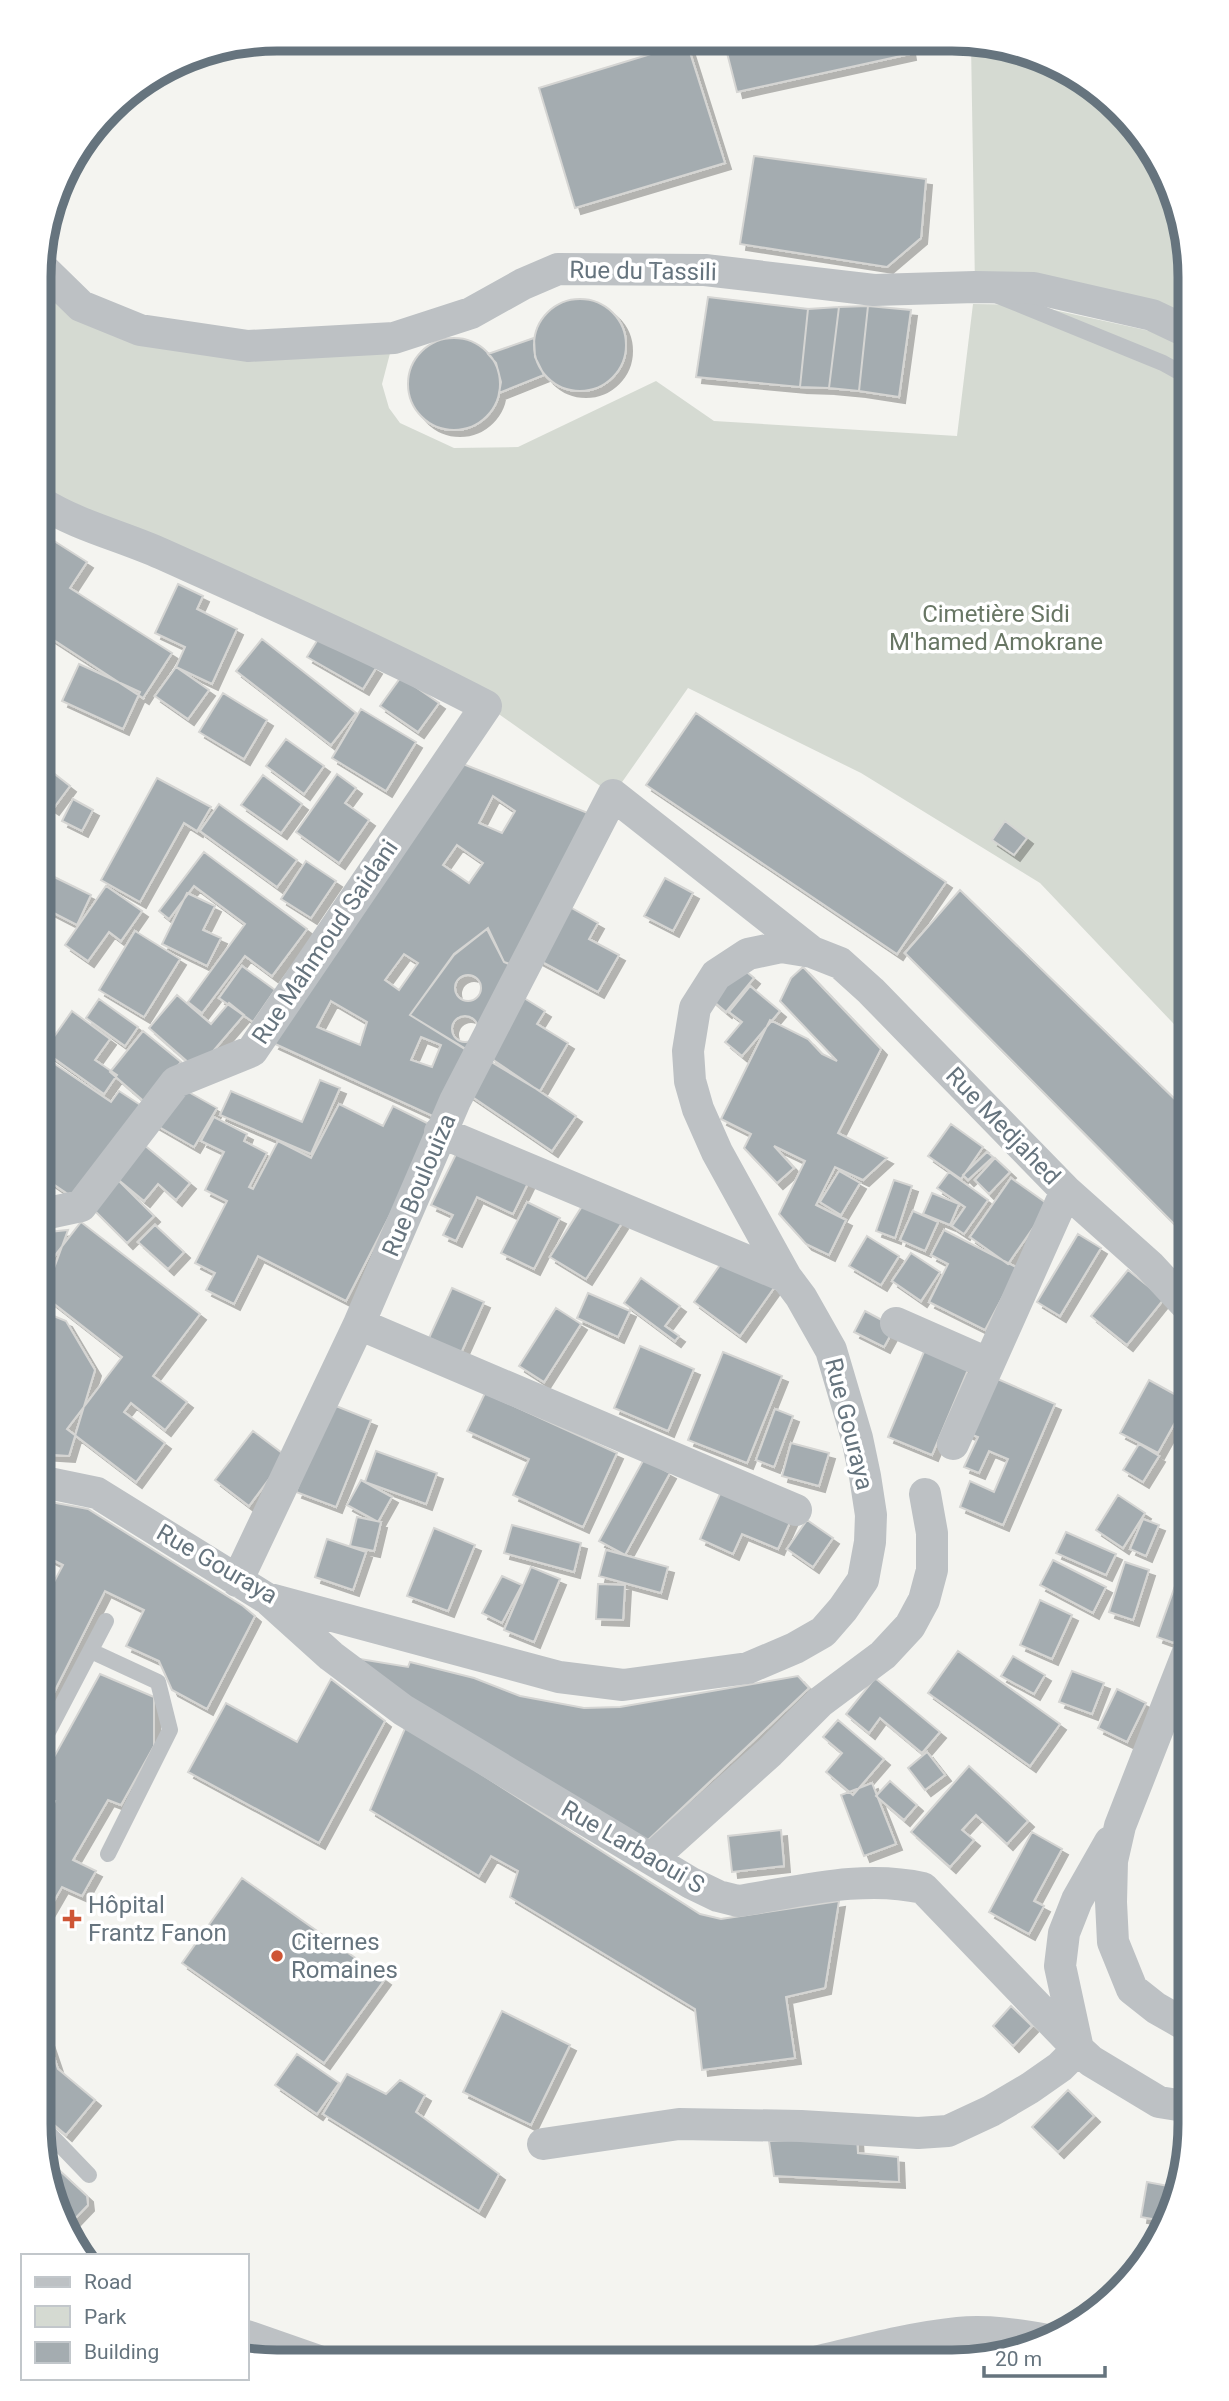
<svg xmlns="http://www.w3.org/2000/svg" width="1229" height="2401" font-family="Roboto,sans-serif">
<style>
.green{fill:#d5dad2}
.building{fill:#a4acb0;stroke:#d5d5d3;stroke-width:2;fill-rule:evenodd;filter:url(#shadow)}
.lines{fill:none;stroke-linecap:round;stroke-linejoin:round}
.lane{stroke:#bdc1c4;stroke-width:16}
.street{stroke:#bdc1c4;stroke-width:32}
.poi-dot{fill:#ce5535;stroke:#fff;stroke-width:2.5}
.labels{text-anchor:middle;stroke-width:7;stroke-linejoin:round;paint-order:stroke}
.street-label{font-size:24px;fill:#66747e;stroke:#fff}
.park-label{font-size:24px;fill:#687664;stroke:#fff}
.poi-label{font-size:24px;fill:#66747e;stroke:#fff;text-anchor:start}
.rim{fill:none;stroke:#66747e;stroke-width:9}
</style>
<defs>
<filter id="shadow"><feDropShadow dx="6" dy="6" stdDeviation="0" flood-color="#0004"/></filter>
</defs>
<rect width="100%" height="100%" fill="#f4f4f0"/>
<path class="green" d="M971 43H999L1109 97 1178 200 1190 276V333L975 287Z
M40 266 140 330 394 338 382 384 389 408 400 423 454 448 518 447 656 381 714 421 957 436 973 304 1031 305 1150 331 1190 350V1041L1040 883 861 773 688 688 613 795 486 705 40 502Z"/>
<path class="building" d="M276 38 314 39 274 46 266 40Z
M724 41 908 42 910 54 737 92Z
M687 43 725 163 575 208 539 88Z
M754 156 926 179 921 238 887 267 740 244Z
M708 297 808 309 800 387 696 377Z
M534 345a46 46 0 1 1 92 0a46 46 0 1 1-92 0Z
M868 306 911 310 899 397 859 391Z
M868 306 859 391 829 388 839 307Z
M839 307 829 388 800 387 808 309Z
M408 384a46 46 0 1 1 92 0a46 46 0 1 1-92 0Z
M534 338 535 357 544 375 499 393 501 382 496 363 488 354Z
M40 532 87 562 70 588 172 653 143 698 43 633 40 637Z
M178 584 203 596 197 609 237 629 212 684 176 667 185 647 155 633Z
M320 636 376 668 363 689 307 657Z
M262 639 356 713 331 745 236 671Z
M79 664 140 692 123 729 62 701Z
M176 667 209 690 188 719 155 696Z
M401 677 439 703 418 732 380 706Z
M223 693 267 720 244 759 199 732Z
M361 709 416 742 386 791 332 758Z
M696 713 946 882 897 954 646 785Z
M286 739 324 766 304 794 266 766Z
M463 764 593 815 513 965 504 962 488 928 454 954 410 1015 471 1053 437 1118 273 1043ZM493 796 515 811 502 833 479 823ZM457 845 483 863 469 883 443 865ZM404 954 418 963 399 990 385 980ZM331 1001 367 1022 360 1045 317 1027ZM421 1037 441 1045 432 1067 411 1060Z
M47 768 70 786 53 809 40 800V778Z
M337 774 356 788 345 803 369 820 339 863 296 832Z
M263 775 302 804 281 833 241 805Z
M157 778 211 807 197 831 184 823 140 902 101 880Z
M73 799 93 810 82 831 62 821Z
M219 804 297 860 277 887 200 831Z
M1005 821 1027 838 1014 855 992 840Z
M204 852 307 929 272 976 245 956 202 1013 188 1002 245 924 194 886 169 919 159 911Z
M306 861 336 881 311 918 281 899Z
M40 870 91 895 77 925 40 906Z
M665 878 693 893 673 931 644 916Z
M106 886 142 911 121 941 109 932 88 961 65 945Z
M960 890 1190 1114V1240L905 953Z
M187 893 215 906 203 930 221 938 207 966 162 944Z
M561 902 598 923 589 939 619 955 598 992 531 956Z
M487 929 504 962 513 966 471 1052 410 1015 454 955Z
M135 931 180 959 144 1017 99 990Z
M736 963 754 978 726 1012 707 996Z
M242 966 275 990 253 1022 219 998Z
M803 967 881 1049 838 1133 887 1158 863 1180 835 1167 816 1205 846 1220 829 1255 806 1244 779 1214 805 1161 774 1146 794 1168 777 1183 744 1148 751 1134 721 1119 770 1020 808 1039 822 1054 837 1061 780 1001 791 978Z
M455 988a13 13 0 1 1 26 0a13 13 0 1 1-26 0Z
M750 986 780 1011 742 1056 725 1042 742 1022 729 1012Z
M177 995 211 1024 229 1003 244 1015 197 1070 149 1028Z
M524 998 545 1011 537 1024 568 1043 540 1091 488 1060Z
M99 999 138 1027 125 1046 86 1018Z
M72 1011 110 1039 95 1060 117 1075 104 1094 44 1051Z
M452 1029a13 13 0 1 1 26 0a13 13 0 1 1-26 0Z
M143 1031 181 1062 147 1104 110 1072Z
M40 1054 111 1102 119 1091 145 1108 81 1203 40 1175Z
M492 1059 576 1116 552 1151 468 1094Z
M320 1080 340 1088 311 1154 220 1115 231 1091 302 1122Z
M176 1085 217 1108 194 1147 154 1124Z
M339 1104 383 1126 393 1106 435 1127 346 1301 258 1256 234 1304 206 1290 215 1273 195 1263 227 1201 205 1190 224 1152 201 1141 214 1117 247 1134 244 1141 267 1153 249 1187 253 1189 278 1141 311 1158Z
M951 1124 983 1147 961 1179 928 1156Z
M143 1144 190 1183 176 1200 158 1184 144 1201 115 1177Z
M461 1144 530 1179 513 1214 477 1197 456 1241 443 1235 453 1215 431 1205Z
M987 1152 993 1157 968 1180 963 1175Z
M995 1158 1010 1172 989 1194 975 1180Z
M839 1171 860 1183 841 1215 820 1202Z
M949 1172 988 1200 964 1234 952 1226 965 1207 937 1188Z
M115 1177 154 1216 127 1243 87 1203Z
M1011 1178 1049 1205 1008 1264 970 1237Z
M894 1180 912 1186 895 1238 876 1231Z
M932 1193 959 1204 950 1225 923 1214Z
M586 1200 622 1223 586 1279 550 1257Z
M527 1202 560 1218 534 1269 501 1253Z
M913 1211 938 1222 925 1251 900 1240Z
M81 1222 200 1314 153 1376 187 1402 165 1430 131 1403 124 1412 165 1443 136 1482 67 1429 122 1357 39 1292V1276Z
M155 1225 184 1252 168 1269 138 1242Z
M68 1230 39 1309V1233Z
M944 1230 1018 1268 985 1330 929 1302 948 1264 931 1255Z
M1078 1234 1101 1248 1060 1316 1037 1302Z
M867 1236 899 1256 881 1285 849 1266Z
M911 1253 940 1272 921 1301 892 1281Z
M727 1255 774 1288 740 1336 694 1302Z
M1128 1270 1164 1299 1127 1345 1091 1316Z
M641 1278 680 1306 665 1326 679 1336 675 1341 624 1303Z
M452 1288 484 1302 461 1353 429 1338Z
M588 1293 630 1311 618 1337 577 1318Z
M556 1308 581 1324 544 1382 519 1366Z
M39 1310 66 1321 95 1370 69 1456 39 1454Z
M865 1311 895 1327 884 1347 854 1332Z
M640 1346 694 1369 668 1431 614 1408Z
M926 1347 970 1365 932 1455 888 1437Z
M723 1352 782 1376 747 1463 688 1440Z
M986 1374 1055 1404 1003 1525 960 1507 970 1481 994 1492 1008 1459 989 1451 979 1473 964 1467 978 1437 962 1431Z
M1149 1380 1187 1401 1158 1453 1120 1433Z
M485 1393 617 1453 583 1527 513 1495 529 1459 467 1431Z
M331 1404 371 1420 336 1507 296 1492Z
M775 1409 793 1416 774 1467 756 1460Z
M253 1431 286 1456 249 1506 215 1480Z
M791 1443 829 1453 819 1486 782 1476Z
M1139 1444 1159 1456 1143 1482 1123 1470Z
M376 1451 437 1473 426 1504 365 1482Z
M644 1459 670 1473 625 1555 599 1541Z
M361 1480 392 1497 378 1522 347 1505Z
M723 1487 792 1518 778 1549 742 1534 733 1554 700 1539Z
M1118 1495 1145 1513 1123 1548 1096 1530Z
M40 1500 88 1509 243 1606 255 1616 207 1709 172 1690 159 1661 126 1646 144 1610 105 1591 39 1722V1610L63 1565 39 1553Z
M357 1517 381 1522 374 1551 350 1546Z
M1143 1519 1159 1525 1146 1556 1130 1549Z
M807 1520 833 1538 813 1567 787 1549Z
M512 1525 581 1543 574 1572 504 1553Z
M434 1528 475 1545 448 1611 407 1596Z
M1066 1532 1116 1554 1106 1575 1056 1553Z
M327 1539 366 1552 353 1590 315 1577Z
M606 1550 668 1567 661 1593 599 1576Z
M1053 1560 1106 1587 1093 1613 1040 1585Z
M1125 1562 1149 1570 1133 1620 1109 1612Z
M531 1567 560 1579 534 1642 504 1630Z
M502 1576 522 1585 502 1623 482 1613Z
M598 1584 625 1585 623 1620 596 1619Z
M1175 1586 1190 1591V1595L1174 1643 1157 1637Z
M1040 1600 1072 1615 1052 1659 1020 1645Z
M958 1651 1060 1724 1030 1766 928 1693Z
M1013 1656 1045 1675 1034 1694 1001 1676Z
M360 1659 408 1667 410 1662 474 1678 520 1696 584 1708 620 1707 798 1676 809 1688 646 1842 356 1666Z
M1072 1671 1104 1683 1092 1714 1059 1702Z
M100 1674 154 1697V1746L121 1805 108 1800 73 1860 96 1871 82 1896 62 1887 39 1927V1840L55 1801 39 1794V1784Z
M875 1678 940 1732 922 1753 880 1718 869 1733 846 1714Z
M331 1679 385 1721 319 1843 188 1772 226 1703 297 1742Z
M1117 1689 1146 1703 1127 1742 1098 1728Z
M838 1720 884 1759 853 1795 826 1772 842 1753 823 1737Z
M406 1726 700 1914 721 1919 839 1901 825 1988 786 1997 795 2058 702 2070 695 2009 510 1897 518 1871 491 1856 479 1876 370 1810Z
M927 1752 945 1775 925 1790 908 1768Z
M969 1766 1028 1821 1007 1844 976 1815 962 1830 974 1840 950 1867 911 1832Z
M890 1781 917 1805 904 1820 876 1796Z
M872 1783 896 1844 864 1856 841 1795Z
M781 1830 784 1866 732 1872 728 1836Z
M1032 1832 1062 1849 1034 1901 1044 1906 1029 1934 989 1912Z
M242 1878 385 1979 324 2063 182 1963Z
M1011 2006 1032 2026 1013 2046 993 2026Z
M502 2011 570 2045 531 2125 463 2092Z
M39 2013 58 2069 95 2100 66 2135 39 2112Z
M297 2054 339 2083 317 2114 275 2085Z
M347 2074 386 2094 400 2080 425 2095 416 2112 499 2174 479 2211 323 2114Z
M1068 2090 1094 2116 1058 2152 1032 2127Z
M857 2137 858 2153 898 2157 899 2182 774 2176 769 2141Z
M43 2155 87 2196 88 2205 68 2226 51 2201Z
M1147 2182 1179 2188 1173 2215 1169 2222 1141 2217Z
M1143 2250 1151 2253 1141 2270 1132 2279Z"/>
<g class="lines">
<path class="lane" d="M996 295 1163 363 1190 378
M91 1651 158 1682 170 1730 108 1854
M39 1749 106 1621
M39 2123 89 2175"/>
<path class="street" d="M40 266 81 306 140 330 248 346 394 338 471 313 523 284 558 269 705 270 874 290 975 287 1034 288 1152 315 1190 333
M440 1132 786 1277
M39 1215 81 1206 176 1082 252 1051 486 706C380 651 271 603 162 554 122 536 78 526 40 502
M896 1323 987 1363
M359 1324 796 1510
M953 1444 1066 1191
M39 1481 97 1493 266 1598 559 1677 623 1685 748 1668 795 1648 823 1632 843 1609 863 1580 870 1542 871 1515 865 1476 857 1438 831 1350 801 1297 786 1277 717 1152 698 1109 690 1081 688 1051 695 1008 716 975 748 954 781 947 812 952 840 963 871 991 1066 1191 1150 1266 1190 1309
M237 1581 359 1324 455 1101 613 795 811 951
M270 1601 331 1656 403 1710 691 1883 718 1896 738 1901C798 1892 862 1874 923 1888L1078 2049 1060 2067 1030 2088 991 2111 948 2131 918 2133 801 2126 679 2124 543 2144
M1110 1842 1077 1900 1064 1933 1060 1966 1078 2049 1091 2061 1159 2102 1190 2107
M651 1859 770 1752 820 1702 883 1655 910 1626 924 1600 932 1570V1533L925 1494
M1190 2025 1184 2024 1156 2008 1132 1989 1113 1942 1111 1902 1112 1861 1120 1826 1190 1647
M247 2336 319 2361
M815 2362C862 2351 910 2338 958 2333 988 2330 1019 2335 1048 2340"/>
</g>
<g class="poi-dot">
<path d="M68.5 1908.5h7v7h7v7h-7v7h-7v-7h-7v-7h7z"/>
<circle cx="277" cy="1956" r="7"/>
</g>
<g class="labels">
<g class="street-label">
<text transform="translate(643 271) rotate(1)" y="8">Rue du Tassili</text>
<text transform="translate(325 942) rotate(-56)" y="8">Rue Mahmoud Saidani</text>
<text transform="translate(1003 1126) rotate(46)" y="8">Rue Medjahed</text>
<text transform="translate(419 1185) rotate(-67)" y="8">Rue Boulouiza</text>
<text transform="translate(849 1424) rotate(76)" y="8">Rue Gouraya</text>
<text transform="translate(217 1564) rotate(30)" y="8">Rue Gouraya</text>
<text transform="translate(633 1847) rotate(30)" y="8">Rue Larbaoui S</text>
</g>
<g class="park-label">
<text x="996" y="622">Cimetière Sidi<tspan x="996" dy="28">M'hamed Amokrane</tspan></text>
</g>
<g class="poi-label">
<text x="88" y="1913">Hôpital<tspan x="88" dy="28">Frantz Fanon</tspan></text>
<text x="291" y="1950">Citernes<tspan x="291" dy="28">Romaines</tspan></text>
</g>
</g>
<path d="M0 0H1229V2401H0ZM277 51H952A226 226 0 0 1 1178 277V2124A226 226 0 0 1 952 2350H277A226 226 0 0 1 51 2124V277A226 226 0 0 1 277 51Z" fill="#fff" fill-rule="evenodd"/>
<path class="rim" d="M277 51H952A226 226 0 0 1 1178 277V2124A226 226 0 0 1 952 2350H277A226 226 0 0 1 51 2124V277A226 226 0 0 1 277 51Z"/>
<rect x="21" y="2254" width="228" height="126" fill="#ffffff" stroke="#c2c7cb" stroke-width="2"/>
<rect x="35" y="2277" width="35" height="10" fill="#bdc1c4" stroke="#c2c7cb" stroke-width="2"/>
<text x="84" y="2289" font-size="21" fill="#66747e">Road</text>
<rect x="35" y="2306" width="35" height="21" fill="#d5dad2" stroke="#c2c7cb" stroke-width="2"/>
<text x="84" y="2324" font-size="21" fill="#66747e">Park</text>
<rect x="35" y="2342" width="35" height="21" fill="#a4acb0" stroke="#c2c7cb" stroke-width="2"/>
<text x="84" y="2359" font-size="21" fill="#66747e">Building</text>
<path d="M984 2366v10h121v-10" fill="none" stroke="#66747e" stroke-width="3.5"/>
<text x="995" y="2366" font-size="21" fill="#66747e" stroke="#ffffff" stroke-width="5" paint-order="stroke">20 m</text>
</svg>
